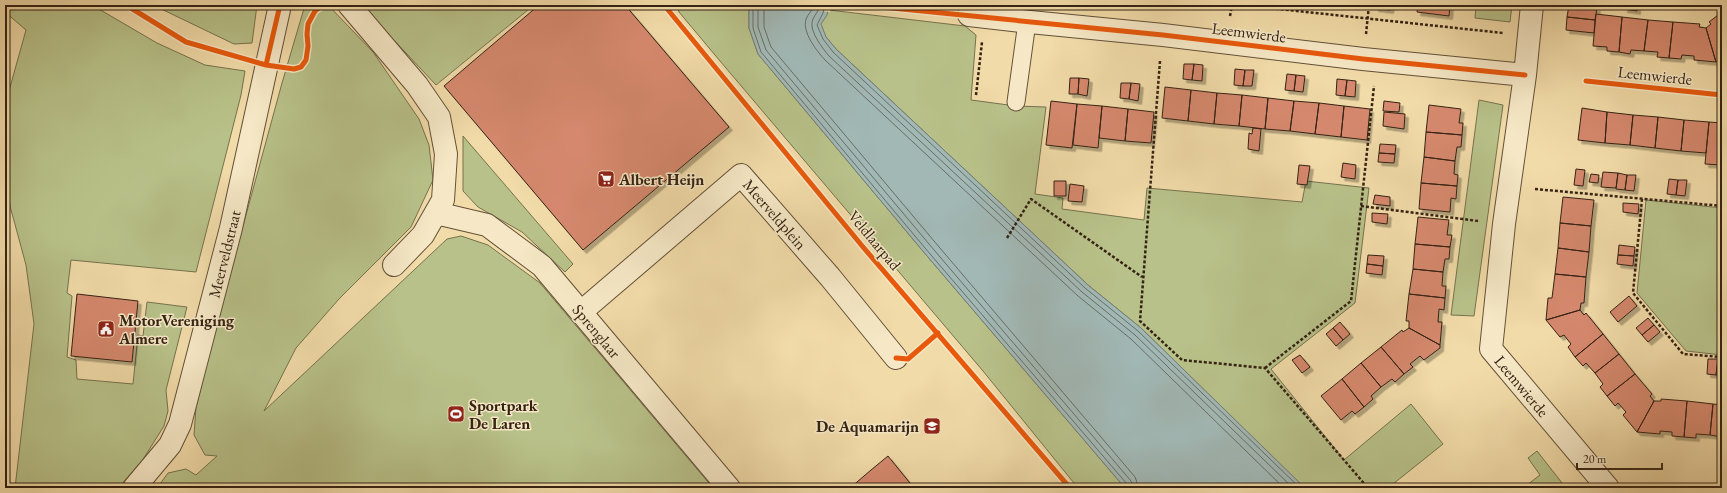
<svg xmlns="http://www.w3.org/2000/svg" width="1727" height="493" font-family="'EB Garamond',serif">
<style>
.green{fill:#b8c189;stroke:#76724e}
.water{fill:#a1b8b5;stroke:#757c74}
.pier{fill:#f1dba8}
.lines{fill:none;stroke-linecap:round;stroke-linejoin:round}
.shore{stroke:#6a6d64;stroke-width:1}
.building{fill:#d5886d;stroke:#342213;filter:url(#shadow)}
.service-casing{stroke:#635038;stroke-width:19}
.minor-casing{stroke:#635038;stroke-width:24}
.tertiary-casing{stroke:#635038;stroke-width:24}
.path{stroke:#342213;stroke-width:2.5;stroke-dasharray:3 2;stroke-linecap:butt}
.service{stroke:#f6e8c6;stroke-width:17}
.minor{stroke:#f6e8c6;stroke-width:22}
.tertiary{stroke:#f6e8c6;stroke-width:22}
.cycleway-casing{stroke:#f6e8c6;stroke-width:8}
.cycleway{stroke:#e8590c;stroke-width:5}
.labels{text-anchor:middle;stroke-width:3;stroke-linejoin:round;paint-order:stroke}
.street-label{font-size:16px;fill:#342213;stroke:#f6e8c6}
.poi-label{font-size:16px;font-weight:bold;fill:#342213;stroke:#f6e8c6;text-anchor:start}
</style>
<defs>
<filter id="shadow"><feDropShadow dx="3.5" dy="3.5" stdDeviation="0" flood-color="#0004"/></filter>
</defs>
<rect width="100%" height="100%" fill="#f1dba8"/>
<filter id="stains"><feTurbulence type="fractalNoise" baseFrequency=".005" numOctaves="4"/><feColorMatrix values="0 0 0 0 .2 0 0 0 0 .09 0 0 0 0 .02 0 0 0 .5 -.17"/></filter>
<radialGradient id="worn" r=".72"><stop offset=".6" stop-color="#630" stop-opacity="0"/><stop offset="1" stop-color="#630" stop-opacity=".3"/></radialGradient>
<path class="green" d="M5 5H92L157 43 205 65 245 71 241 95 196 272 71 260 67 293 72 296 67 357 76 360 77 379 133 384 138 335 143 336 147 302 187 307 166 390 168 411 164 426 142 461 118 488H15L34 324 26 265 10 206 5 150 7 98 26 30 5 12Z
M153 5H257L252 43 234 44Z
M305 5H328L373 52 419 119 429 145 433 180 411 227 339 299 296 348 264 411 447 239 461 236 488 245 540 283 713 488H157L168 473 186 469 196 475 217 456 205 455 194 435 196 407 225 292 282 83Z
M361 5H534L436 85Z
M677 5H749V28L758 54 922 250 1125 488H1078L983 371 720 61 679 12Z
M1476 5H1512L1510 22 1475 18Z
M829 10 965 26 976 35 971 100 1016 106 1046 107 1035 194 1063 198 1062 209 1144 220 1147 188 1302 202 1306 181 1369 188 1355 303 1271 369 1344 460 1411 404 1443 444 1388 488H1304L1141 328 1088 285 836 49 826 37 820 24Z
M1479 100 1503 105 1474 316 1451 315Z
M463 136 573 264 565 272 522 232 478 207 463 191Z
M1646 200 1722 208V355L1686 351 1637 293Z
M1537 451 1566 488H1523L1540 475 1528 458Z"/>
<path class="water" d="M749 5H829L827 15 821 24 826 37 836 49 1088 285 1141 328 1305 488H1125L922 250 758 54 749 28Z"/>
<path class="pier" d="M765 5H831L830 12Z"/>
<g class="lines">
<path class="shore" d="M753 5V28L761 52 925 248 1127 484 1128 488
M758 5V27L766 50 929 244 1131 481 1133 488
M764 5V27L771 47 934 241 1135 477 1139 488
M814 5C813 10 808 14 806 19 802 33 817 51 825 60L1078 296 1131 339 1284 488
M820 5C819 12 813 16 812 22 810 32 823 49 829 56L1082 292 1135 335 1293 488
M825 5 823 13 817 25 823 39 833 52 1085 288 1138 331 1300 488"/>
</g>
<path class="building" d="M539 5H625L729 127 583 250 444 86Z
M1375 5H1391L1390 10 1375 8Z
M1418 5H1450L1449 16 1417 12Z
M1569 5 1597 8 1595 20 1567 17Z
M1624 5H1637V11L1624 9Z
M1722 12V57L1716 62 1706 28 1711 24 1709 22Z
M1596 14 1622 17 1619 52 1607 51V47L1593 46Z
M1567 17 1595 20 1594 33 1566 30Z
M1622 17 1648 20 1644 51 1631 50 1630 54 1619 52Z
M1648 20 1673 22 1669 58 1657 57 1658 52 1644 51Z
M1673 22 1700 24 1699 27 1706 28 1716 62 1694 60V56L1682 55 1681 59 1669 58Z
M1184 64H1194L1192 80 1183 79Z
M1194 64 1203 65 1202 81 1192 80Z
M1235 69 1245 70 1243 86 1234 85Z
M1245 70H1254L1252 86H1243Z
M1287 74 1296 75 1294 91 1285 90Z
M1296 75 1305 76 1303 92 1294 91Z
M1070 78H1079L1078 94H1069Z
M1079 78 1089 79 1087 96 1078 94Z
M1337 79 1347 80 1345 96 1336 95Z
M1347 80 1356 81 1355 97 1345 96Z
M1121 83H1131L1129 99 1120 98Z
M1131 83 1140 84 1138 101 1129 99Z
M1165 87 1191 90 1188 121 1162 118Z
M1191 90 1217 93 1214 124 1188 121Z
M1217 93 1242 95 1239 126 1214 124Z
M1242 95 1268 98 1265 129 1239 126Z
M1268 98 1294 101 1290 131 1265 129Z
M1051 101 1077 104 1072 148 1046 145Z
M1294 101 1319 103 1315 134 1290 131Z
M1384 101 1400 103 1399 112 1383 111Z
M1319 103 1344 106 1341 137 1315 134Z
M1077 104 1102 106 1098 148 1073 145Z
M1429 105 1461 109 1459 123H1463L1462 135 1426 132Z
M1102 106 1128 109 1125 141 1099 138Z
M1344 106 1370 109 1367 140 1341 137Z
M1582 108 1607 112 1605 143 1578 140Z
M1128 109 1154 112 1151 143 1125 141Z
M1384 112 1405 114 1404 129 1383 126Z
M1607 112 1633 115 1630 145 1605 143Z
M1633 115 1658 117 1655 148 1630 145Z
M1658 117 1684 120 1681 151 1655 148Z
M1684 120 1709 122 1706 153 1681 151Z
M1709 122 1722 123V165L1705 164Z
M1253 128 1261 129 1259 151 1248 149 1249 133 1252 134Z
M1426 132 1462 135 1461 147H1457L1455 161 1424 157Z
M1380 144 1396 145 1395 154 1379 153Z
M1379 153 1395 154 1394 163 1378 162Z
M1424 157 1455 161 1454 174 1458 175 1457 186 1421 183Z
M1343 163 1356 165 1355 179 1341 177Z
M1299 165 1310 166 1307 185 1297 184Z
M1576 169 1585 170 1583 186 1574 185Z
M1603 172 1618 173 1616 188 1601 187Z
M1618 173 1627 175 1625 190 1616 189Z
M1591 174 1599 175 1598 183 1589 182Z
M1627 175H1636L1634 191 1625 190Z
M1669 179 1678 180 1676 195 1667 194Z
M1678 180H1687L1685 196 1676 195Z
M1054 181H1066V196H1054Z
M1421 183 1457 186 1456 199 1451 198 1450 212 1419 209Z
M1070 184 1084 186 1082 202 1068 201Z
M1720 184H1722V200L1718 199Z
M1375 195 1390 197V206L1373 204Z
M1563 197 1594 200 1591 226 1560 223Z
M1623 203 1639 204 1638 214 1623 212Z
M1372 213 1388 214 1387 224 1372 222Z
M1418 217 1449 220 1447 235H1452L1450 247 1415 244Z
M1560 223 1591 226 1589 252 1558 248Z
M1415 244 1450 247 1449 259H1445L1443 272 1413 269Z
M1619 245 1635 247 1634 256 1618 255Z
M1558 248 1589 252 1586 277 1555 274Z
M1368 255 1384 256 1383 266 1367 264Z
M1618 255 1634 256 1633 266 1617 264Z
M1367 264 1383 266 1382 275 1366 273Z
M1413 269 1443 272 1442 286H1446L1445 298 1409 294Z
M1555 274 1586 277 1584 303H1581L1580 310 1546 320 1548 298H1552Z
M77 294 138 301 132 362 71 356Z
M1409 294 1445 298 1444 310 1439 309 1438 322H1442L1440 345 1409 328V321H1406Z
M1629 296 1637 306 1618 322 1610 312Z
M1580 310 1584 315 1586 313 1603 334 1575 357 1568 347 1571 344 1564 335 1560 337 1546 320Z
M1648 318 1654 325 1642 335 1636 328Z
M1340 322 1350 334 1343 340 1333 328Z
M1654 325 1660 332 1648 342 1642 335Z
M1333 328 1343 340 1336 346 1326 334Z
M1409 328 1440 345V348L1424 360 1420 356 1410 364 1413 367 1404 374 1381 347 1402 330 1403 332Z
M1603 334 1619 354 1595 373 1586 363 1583 366 1575 357Z
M1381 347 1404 374 1395 382 1392 379 1381 387 1361 363Z
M1619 354 1635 374 1607 396 1600 387 1603 384 1595 373Z
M1300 355 1310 367 1302 373 1292 360Z
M1708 359H1718L1716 375 1707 374Z
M1718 359 1722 360V376L1716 375Z
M1361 363 1381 387 1371 396 1373 399 1364 407 1342 379Z
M1635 374 1652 394 1650 396 1654 401 1637 432 1623 415 1626 412 1618 403 1615 406 1607 396Z
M1342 379 1364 407 1355 414 1352 411 1341 420 1321 396Z
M1661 399 1687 401 1684 437 1672 436V432L1660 431V434L1637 432 1654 401H1661Z
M1687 401 1713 404 1710 435 1696 434V438L1684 437Z
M1713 404 1722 405V437L1710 435Z
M888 456 914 488H850L871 470Z"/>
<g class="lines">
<g class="service-casing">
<path id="service" d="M1016 102 1027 22"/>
</g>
<g class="minor-casing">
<path id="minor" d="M349 5 417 85 439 117 446 154 443 200 423 235 394 265
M1532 5 1525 75 1504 224 1491 349 1608 488
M969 15 1030 22 1163 35 1363 59 1525 75
M436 213 487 225 542 266 729 488
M581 312 741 175 830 277 896 358"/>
</g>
<g class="tertiary-casing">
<path id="tertiary" d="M134 488 170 445 180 424 231 228 280 5"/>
</g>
<path class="path" d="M1241 5 1503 33
M879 7V5
M1230 16 1232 5
M1366 34 1369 5
M1160 61 1140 321 1182 360 1265 368 1368 488
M976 95 982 42
M1535 189 1722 206
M1642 199 1633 293 1683 354 1722 357
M1361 206 1478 221
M1007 238 1031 199 1142 277
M1265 368 1351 301 1374 86"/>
<use href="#service" class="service"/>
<use href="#minor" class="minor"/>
<use href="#tertiary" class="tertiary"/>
<g class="cycleway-casing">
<path id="cycleway" d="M126 5 186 42 266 65 294 69 301 67 306 60 308 46 307 34 308 24 315 11 323 5
M664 5 863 247 1070 488
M861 5 1163 35 1363 59 1525 75
M266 65 280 5
M1586 81 1722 95
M896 358 908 359 938 333"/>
</g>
<use href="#cycleway" class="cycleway"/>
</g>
<defs>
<g id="supermarket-square" transform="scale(0.9)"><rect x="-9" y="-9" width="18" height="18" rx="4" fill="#8f2418" stroke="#f6e8c6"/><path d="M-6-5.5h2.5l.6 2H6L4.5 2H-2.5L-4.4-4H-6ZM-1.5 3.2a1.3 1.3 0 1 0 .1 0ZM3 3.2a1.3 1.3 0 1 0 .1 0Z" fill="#fff"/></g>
<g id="civic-square" transform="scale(0.9)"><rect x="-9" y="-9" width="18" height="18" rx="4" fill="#8f2418" stroke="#f6e8c6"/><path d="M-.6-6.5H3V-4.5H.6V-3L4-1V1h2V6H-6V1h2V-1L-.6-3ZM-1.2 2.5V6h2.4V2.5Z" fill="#fff"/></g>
<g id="stadium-square" transform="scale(0.9)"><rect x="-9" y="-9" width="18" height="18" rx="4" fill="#8f2418" stroke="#f6e8c6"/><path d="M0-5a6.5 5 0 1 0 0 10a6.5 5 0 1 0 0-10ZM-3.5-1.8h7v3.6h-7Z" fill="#fff"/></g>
<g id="school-square" transform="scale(0.9)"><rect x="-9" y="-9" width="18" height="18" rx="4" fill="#8f2418" stroke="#f6e8c6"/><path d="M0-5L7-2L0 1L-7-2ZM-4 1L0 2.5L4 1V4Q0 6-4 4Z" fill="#fff"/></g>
</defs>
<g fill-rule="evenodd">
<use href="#supermarket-square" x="606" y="179"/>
<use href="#civic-square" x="106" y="329"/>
<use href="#stadium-square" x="456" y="414"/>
<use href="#school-square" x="932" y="426"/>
</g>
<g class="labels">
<g class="street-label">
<text transform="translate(1249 32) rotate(7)" y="6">Leemwierde</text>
<text transform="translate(1655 75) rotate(6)" y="6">Leemwierde</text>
<text transform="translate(775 214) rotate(49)" y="6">Meerveldplein</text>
<text transform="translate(875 240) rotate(50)" y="6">Veldlaarpad</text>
<text transform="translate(224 254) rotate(-76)" y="6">Meerveldstraat</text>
<text transform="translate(597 331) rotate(50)" y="6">Sprenglaar</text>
<text transform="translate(1522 386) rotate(50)" y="6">Leemwierde</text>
</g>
<g class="poi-label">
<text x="619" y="185">Albert Heijn</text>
<text x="119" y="326">MotorVereniging<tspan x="119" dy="18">Almere</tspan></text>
<text x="469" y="411">Sportpark<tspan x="469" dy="18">De Laren</tspan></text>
<text x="919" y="432" text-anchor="end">De Aquamarijn</text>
</g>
</g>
<rect width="1727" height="493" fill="none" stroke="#f1dba8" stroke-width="20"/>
<rect x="6" y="6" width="1715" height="481" fill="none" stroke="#342213" stroke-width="2"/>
<rect x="10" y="10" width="1707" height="473" fill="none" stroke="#342213"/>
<path d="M1577 463v6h85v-6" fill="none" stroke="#342213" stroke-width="2"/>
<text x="1583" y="463" font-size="12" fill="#342213" stroke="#f6e8c6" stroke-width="3" paint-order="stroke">20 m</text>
<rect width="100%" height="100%" filter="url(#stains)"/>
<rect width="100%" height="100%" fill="url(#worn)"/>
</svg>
